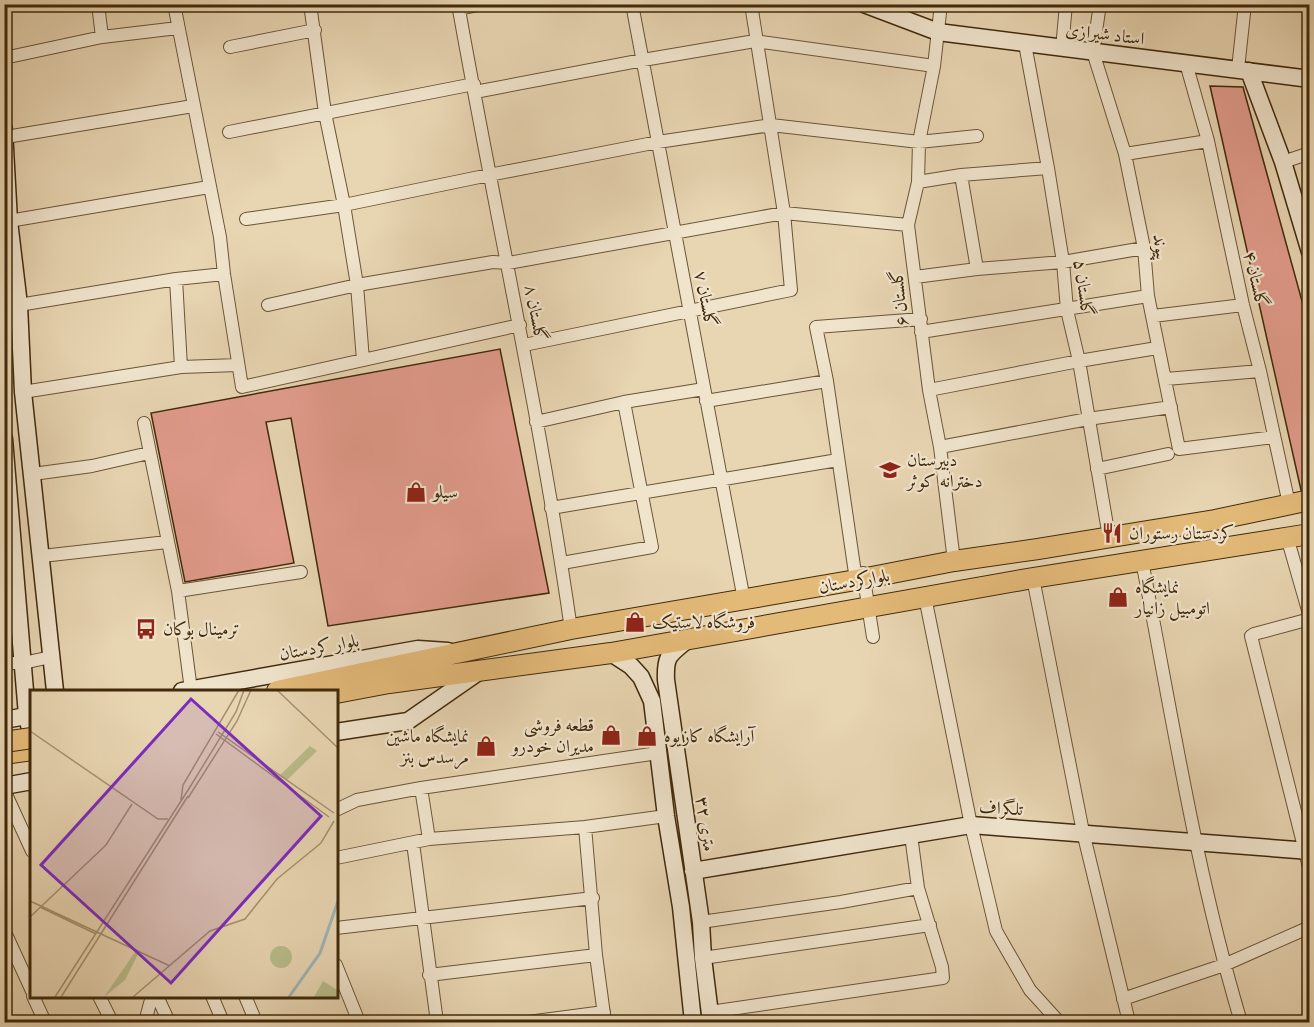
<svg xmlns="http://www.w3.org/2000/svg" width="1314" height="1027" font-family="Vollkorn,Amiri,serif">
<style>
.building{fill:#e19b8b;stroke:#402a0b;stroke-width:1.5}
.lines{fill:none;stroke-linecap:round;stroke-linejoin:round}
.street-casing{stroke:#6a5535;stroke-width:14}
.secondary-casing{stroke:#402a0b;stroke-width:19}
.primary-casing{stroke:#402a0b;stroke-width:22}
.street{stroke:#f0e4cd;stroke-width:12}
.secondary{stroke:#f0e4cd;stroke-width:16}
.primary{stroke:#e4ba79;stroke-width:20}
.primary-bridge-casing{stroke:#402a0b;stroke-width:22;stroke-linecap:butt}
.primary-bridge{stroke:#e4ba79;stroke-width:20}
.labels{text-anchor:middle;stroke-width:4.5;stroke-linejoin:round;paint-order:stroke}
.street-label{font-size:18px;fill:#402a0b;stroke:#f0e4cd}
.poi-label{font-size:18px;fill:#402a0b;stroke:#f0e4cd;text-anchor:start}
.inset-river{fill:none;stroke:#9db5b8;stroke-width:3}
.inset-road{fill:none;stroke:#a5916f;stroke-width:1.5}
.view{fill:#7b2cbf;fill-opacity:0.15;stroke:#7b2cbf;stroke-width:3}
.inset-edge{fill:none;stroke:#402a0b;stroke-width:3}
</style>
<rect width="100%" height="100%" fill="#e8d5b2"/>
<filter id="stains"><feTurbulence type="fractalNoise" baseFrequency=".00333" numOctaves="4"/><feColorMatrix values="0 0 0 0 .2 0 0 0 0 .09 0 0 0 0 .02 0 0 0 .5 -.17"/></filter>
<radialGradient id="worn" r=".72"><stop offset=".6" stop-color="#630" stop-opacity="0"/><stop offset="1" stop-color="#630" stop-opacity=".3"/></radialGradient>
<path class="building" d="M1210 86 1243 87 1310 330V488L1301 490Z
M500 349 549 593 328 626 291 418 266 422 294 563 185 582 151 413Z
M1303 810H1310V835Z"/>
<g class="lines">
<g class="street-casing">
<path id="street" d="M98 4 102 37
M174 4 220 237 224 274 242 387 520 325
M310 4 325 113 344 205 357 285 363 360
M458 4C495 213 541 420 571 629
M632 4 744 600
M941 4 934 66 919 142 918 182 908 225 929 390 940 447 954 561
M1100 4 1093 52 1125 154 1144 248 1148 296 1179 449 1274 437
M459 9 483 4
M1025 44 1048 168 1063 262 1067 310 1079 361 1109 537
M230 47 315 30
M1062 49 1066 4
M4 58 102 37 178 28
M1186 63 1208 141 1243 305 1260 371 1289 504
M1238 69 1245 4
M475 92 643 60 755 41 934 66
M229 132 474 84
M6 137 193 106
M1125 154 1208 141
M1283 162 1310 153
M961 175 977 269
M918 182 961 175 1048 168
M246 219 344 205 489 175 658 142 771 125 919 142 977 136
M9 221 209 187
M915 277 977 269 1063 262 1144 248
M176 279 181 367
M19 305 176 279 224 274
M268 305 357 285 493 262 508 263 784 213 908 225
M1153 316 1243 305
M921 332 1148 296
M524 345 791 290 784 213 751 4
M1166 379 1260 371
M929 390 1079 361 1157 348
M23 392 181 367 238 365
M706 401 827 381
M536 422 624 402 704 389
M144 423 178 591 191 690
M940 447 1088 419 1171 407
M1097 469 1168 454
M33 474 92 466 149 453
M551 508 838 460
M1287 537 1310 617
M42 556 167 542
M1142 561C1172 715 1196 872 1241 1022
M562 563 652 547 624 402
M863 573 873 637
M1033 578 1083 832 1129 1022
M856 580 827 381 816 327 921 319
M178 591 301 572
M925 597 971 825 996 931 1030 990 1059 1022
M1310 619 1254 634 1251 636 1310 871
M4 663H23L51 657
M421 788 429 839
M4 790 32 851
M336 810 357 800 421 788 658 753
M585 827 596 955 605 1022
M911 835 918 888
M413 843 437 1022
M336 858 429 839 585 827 666 816
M701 922 841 902 918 888 942 967 943 978 710 1012
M336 928 593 898
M4 930 32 991
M703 958 930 925
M336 965 359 1022
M429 975 596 955
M33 996 45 1022
M99 996 112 1022
M157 996 169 1022
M212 996 223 1022
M245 996 256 1022
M1123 999 1224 965 1310 927
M145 1022 152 996
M528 1022 604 1012"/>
</g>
<g class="secondary-casing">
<path id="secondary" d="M864 4 938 32 1310 79
M1249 71 1283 162 1310 252
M4 130 9 221 19 305 23 392 55 691
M4 439 27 715 32 739
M686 641C669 655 665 656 666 680L701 922 703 958 711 1022
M611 653 631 666 641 677 652 701 666 816 681 907 693 1022
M182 691 418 649 448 651
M4 720 32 715
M336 732 408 721 480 671
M4 786 32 781
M693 871 971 825 1310 851"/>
</g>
<g class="primary-casing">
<path id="primary" d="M277 691 571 629 856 580 954 561 1038 549 1215 520 1310 500
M336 693 389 683 611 653 1033 578 1310 534
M4 754 32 750"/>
</g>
<use href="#street" class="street"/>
<use href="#secondary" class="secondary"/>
<use href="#primary" class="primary"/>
<g class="primary-bridge-casing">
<path id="primary-bridge" d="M4 742 32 738"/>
</g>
<use href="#primary-bridge" class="primary-bridge"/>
</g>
<defs>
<g id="school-bare" transform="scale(1.62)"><path d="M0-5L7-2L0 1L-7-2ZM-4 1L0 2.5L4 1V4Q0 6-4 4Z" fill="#8f2418" stroke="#f0e4cd" stroke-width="2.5" paint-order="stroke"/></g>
<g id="shop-bare" transform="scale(1.62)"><path d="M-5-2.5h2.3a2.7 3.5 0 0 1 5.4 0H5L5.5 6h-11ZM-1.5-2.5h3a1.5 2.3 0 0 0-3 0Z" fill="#8f2418" stroke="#f0e4cd" stroke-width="2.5" paint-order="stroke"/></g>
<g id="restaurant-bare" transform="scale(1.62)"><path d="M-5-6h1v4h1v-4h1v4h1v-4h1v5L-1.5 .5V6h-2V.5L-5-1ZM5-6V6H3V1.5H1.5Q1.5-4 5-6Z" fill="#8f2418" stroke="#f0e4cd" stroke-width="2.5" paint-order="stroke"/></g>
<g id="bus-bare" transform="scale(1.62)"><path d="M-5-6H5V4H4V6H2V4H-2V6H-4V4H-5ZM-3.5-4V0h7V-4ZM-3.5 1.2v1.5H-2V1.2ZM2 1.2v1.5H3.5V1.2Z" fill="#8f2418" stroke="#f0e4cd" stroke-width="2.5" paint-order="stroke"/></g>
</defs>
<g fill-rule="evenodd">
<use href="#school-bare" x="890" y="470"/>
<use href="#shop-bare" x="416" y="492"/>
<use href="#restaurant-bare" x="1112" y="533"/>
<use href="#shop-bare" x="1118" y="597"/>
<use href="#shop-bare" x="635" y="622"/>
<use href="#bus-bare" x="146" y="629"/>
<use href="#shop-bare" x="611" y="735"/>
<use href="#shop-bare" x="647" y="736"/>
<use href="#shop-bare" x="486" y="746"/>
</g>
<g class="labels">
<g class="street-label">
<text transform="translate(1105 34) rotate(7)" y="6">استاد شیرازی</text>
<text transform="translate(1161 247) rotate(82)" y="6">پیوند</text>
<text transform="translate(1256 279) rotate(77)" y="6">گلستان ۴</text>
<text transform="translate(1084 288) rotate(82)" y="6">گلستان ۵</text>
<text transform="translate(899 298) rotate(-96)" y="6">گلستان ۶</text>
<text transform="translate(706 299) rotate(79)" y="6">گلستان ۷</text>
<text transform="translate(536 313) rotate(79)" y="6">گلستان ۸</text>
<text transform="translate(854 581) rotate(-10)" y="6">بلوارکردستان</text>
<text transform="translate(319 647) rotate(-10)" y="6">بلوار کردستان</text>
<text transform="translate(1001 808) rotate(3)" y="6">تلگراف</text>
<text transform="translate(706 824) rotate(82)" y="6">۳۲ متری</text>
</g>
<g class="poi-label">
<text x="907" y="466">دبیرستان<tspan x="907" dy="21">دخترانه کوثر</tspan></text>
<text x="433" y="498">سیلو</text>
<text x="1129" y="539">کردستان رستوران</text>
<text x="1135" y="593">نمایشگاه<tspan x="1135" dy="21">اتومبیل زانیار</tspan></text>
<text x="652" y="628">فروشگاه لاستیک</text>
<text x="163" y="635">ترمینال بوکان</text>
<text x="594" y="731" text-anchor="end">قطعه فروشی<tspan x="594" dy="21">مدیران خودرو</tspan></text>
<text x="469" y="742" text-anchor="end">نمایشگاه ماشین<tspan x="469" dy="21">مرسدس بنز</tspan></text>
<text x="664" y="742">آرایشگاه کازیوه</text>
</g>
</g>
<g transform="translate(30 690)">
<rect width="308" height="308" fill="#e8d5b2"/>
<path d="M280 56 287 61 257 90 250 85ZM240 267a11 11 0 1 1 22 0a11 11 0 1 1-22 0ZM105 262 108 264 95 290 74 307ZM293 291 307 300V307H284Z" fill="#b8bd8b"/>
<path class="inset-river" d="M259 307 290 263 308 211"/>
<path class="inset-road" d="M247 0 308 58M0 41 128 129H138M188 42 304 123M186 44 299 127M158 108 207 31 221 0M151 110 153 95 209 0M0 211 140 276M10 217 66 244M0 227 76 155 102 114M25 307 160 97 206 22 214 0M31 307 158 106M103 307 180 241 215 229 247 189 291 153 304 131"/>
<path class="view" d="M161 9 291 126 141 293 11 175Z"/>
<rect width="308" height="308" class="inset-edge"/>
</g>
<rect width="1314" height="1027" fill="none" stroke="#e8d5b2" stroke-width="24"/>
<rect x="6" y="6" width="1302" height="1015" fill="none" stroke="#402a0b" stroke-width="3"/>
<rect x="12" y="12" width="1290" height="1003" fill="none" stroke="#402a0b" stroke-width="1.5"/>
<rect width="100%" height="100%" filter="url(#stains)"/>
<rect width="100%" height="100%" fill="url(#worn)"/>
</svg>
